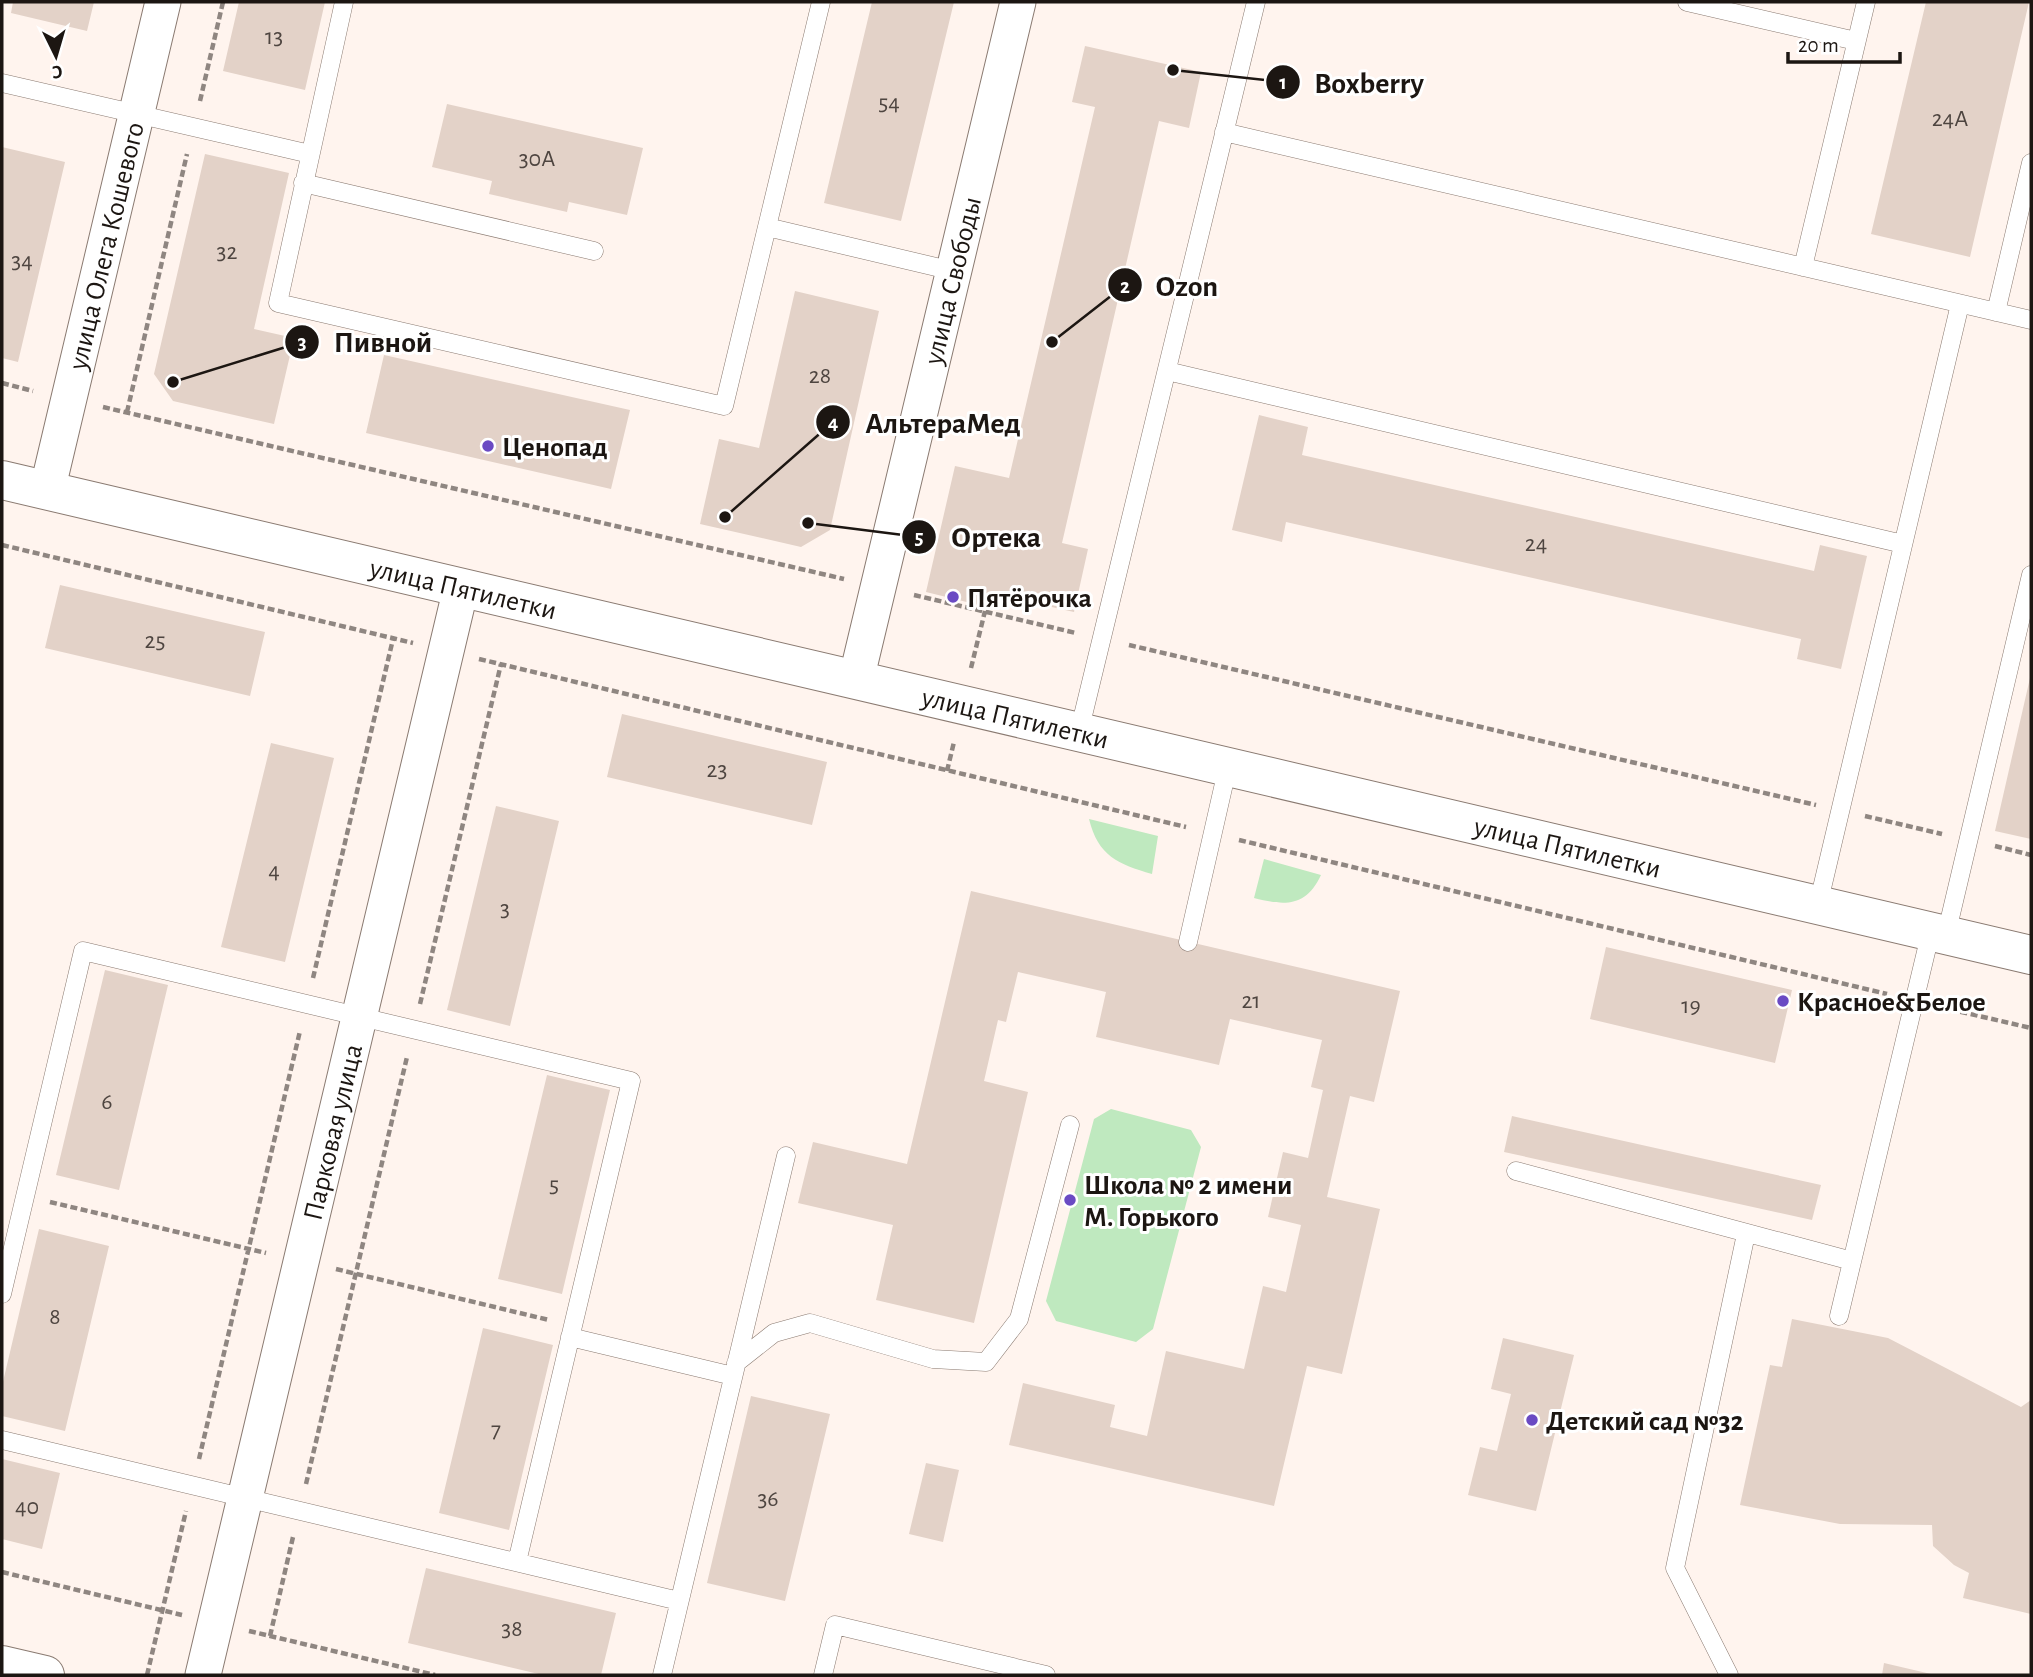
<svg xmlns="http://www.w3.org/2000/svg" width="2033" height="1677" font-family="'Alegreya Sans',sans-serif">
<style>
.green{fill:#bfe9bf}
.building{fill:#e3d2c8}
.lines{fill:none;stroke-linecap:round;stroke-linejoin:round}
.lane-casing{stroke:#8a7a71;stroke-width:19}
.street-casing{stroke:#8a7a71;stroke-width:37}
.secondary-casing{stroke:#8a7a71;stroke-width:40}
.path{stroke:#8f8681;stroke-width:4.5;stroke-dasharray:7 3.5;stroke-linecap:butt}
.lane{stroke:#fff;stroke-width:18}
.street{stroke:#fff;stroke-width:35}
.secondary{stroke:#fff;stroke-width:38}
.poi-dot{fill:#6a4ac3;stroke:#fff;stroke-width:2.5}
.labels{text-anchor:middle;stroke-width:6;stroke-linejoin:round;paint-order:stroke}
.number-label{font-size:24px;fill:#4e4540}
.street-label{font-size:28px;fill:#1c1612;stroke:#fff}
.poi-label{font-size:28px;font-weight:bold;fill:#1c1612;stroke:#fff;text-anchor:start}
.leader{fill:none;stroke:#1c1612;stroke-width:2.5}
.callout-dot{fill:#1c1612;stroke:#fff;stroke-width:2.5}
.mark-label{font-size:21px;text-anchor:middle;font-weight:bold;fill:#fff}
.callout-label{font-size:30px;text-anchor:middle;font-weight:bold;fill:#1c1612;stroke:#fff;stroke-width:6;stroke-linejoin:round;paint-order:stroke}
</style>
<rect width="100%" height="100%" fill="#fff4ee"/>
<path class="green" d="M1089 819 1158 836 1152 874C1118 864 1098 856 1089 819Z
M1264 859 1321 875C1306 907 1285 906 1254 898Z
M1111 1109 1191 1130 1201 1147 1153 1329 1136 1342 1056 1321 1046 1301 1094 1119Z"/>
<path class="building" d="M13 2H94L87 31 11 13Z
M239 2H325L305 90 223 71Z
M872 2H954L901 221 824 203Z
M1926 2H2029L1970 257 1871 234Z
M1085 46 1201 72 1189 128 1159 121 1062 543 1088 549 1074 612 998 595 995 609 926 592 955 466 1009 478 1095 107 1072 102Z
M447 104 643 148 627 215 569 202 567 212 489 194 492 181 432 167Z
M2 147 65 162 18 362 2 358Z
M205 154 289 173 254 329 294 338 274 424 173 401 154 374Z
M795 291 879 311 830 530 801 547 700 524 719 439 759 448Z
M384 355 630 410 611 489 366 433Z
M1259 415 1308 427 1302 455 1814 571 1820 545 1867 556 1841 669 1797 659 1801 639 1286 522 1282 542 1232 530Z
M60 585 265 632 250 696 45 648Z
M2030 678H2031V839L1995 831Z
M622 714 827 762 812 825 607 777Z
M271 743 334 758 285 962 221 947Z
M496 806 559 821 510 1026 447 1010Z
M971 891 1400 991 1374 1102 1350 1096 1327 1197 1380 1209 1342 1374 1307 1366 1274 1506 1009 1445 1023 1383 1115 1405 1110 1427 1147 1436 1166 1351 1244 1369 1263 1286 1286 1292 1301 1225 1268 1217 1283 1152 1308 1158 1323 1090 1311 1087 1322 1040 1230 1019 1219 1065 1096 1037 1106 992 1018 972 1006 1022 998 1020 984 1081 1028 1092 974 1323 876 1300 893 1225 798 1203 813 1142 907 1164Z
M1606 947 1792 990 1775 1063 1590 1019Z
M105 970 168 985 119 1190 56 1175Z
M547 1075 610 1090 562 1294 498 1279Z
M1512 1116 1821 1185 1812 1220 1504 1152Z
M39 1229 109 1246 65 1431 2 1416V1386Z
M1792 1319 1888 1338 2021 1407 2031 1400V1614L1963 1598 1969 1573 1954 1565 1933 1546 1932 1525 1840 1524 1740 1505 1770 1365 1782 1367Z
M483 1328 553 1345 509 1530 439 1513Z
M1503 1338 1574 1355 1536 1511 1468 1495 1480 1447 1497 1451 1511 1394 1491 1389Z
M751 1396 830 1414 785 1601 707 1583Z
M2 1459 60 1473 42 1549 2 1539Z
M926 1463 959 1470 943 1542 909 1534Z
M426 1568 616 1613 601 1675H543L408 1643Z
M1884 1663 1931 1674V1675H1882Z"/>
<g class="lines">
<g class="lane-casing">
<path id="lane" d="M344 2 278 303 724 406 821 2
M1687 2 1856 41
M2 83 310 154
M1224 132 2031 320
M303 183 594 251
M767 227 953 271
M1803 267 1866 2
M1996 312 2031 163
M1167 371 1903 544
M1079 732 1256 2
M1818 905 1960 304
M1946 935 2031 575
M1188 942 1228 766
M1516 1171 1852 1261
M2 1294 83 951 631 1081 517 1562
M1839 1316 1931 931
M570 1337 733 1376
M736 1363 774 1333 810 1323 933 1359 986 1362 1019 1319 1070 1125
M2 1440 679 1601
M662 1675 786 1156
M823 1675 835 1625 1046 1675
M1729 1675 1675 1568 1746 1234"/>
</g>
<g class="street-casing">
<g id="street">
<path id="s1" d="M47 491 163 2"/>
<path id="s2" d="M856 680 1018 2"/>
<path id="s3" d="M203 1675 461 588"/>
</g>
</g>
<g class="secondary-casing">
<g id="secondary">
<path id="s4" d="M2 480 2031 955"/>
<path d="M2 1665 45 1675"/>
</g>
</g>
<path class="path" d="M200 101 223 2
M2 383 33 391
M103 407 844 579
M127 412 187 154
M2 545 413 643
M914 595 1076 633
M1129 645 1816 805
M479 659 1186 827
M971 668 985 611
M947 771 954 742
M1865 816 1942 834
M1239 840 1887 994
M1995 846 2031 855
M313 978 393 639
M420 1004 501 664
M1940 1007 2031 1028
M50 1202 266 1253
M336 1269 549 1320
M199 1459 300 1031
M306 1484 407 1057
M2 1572 182 1615
M249 1631 435 1675
M270 1636 293 1537
M147 1675 186 1511"/>
<use href="#lane" class="lane"/>
<use href="#street" class="street"/>
<use href="#secondary" class="secondary"/>
</g>
<g class="poi-dot">
<circle cx="488" cy="446" r="7"/>
<circle cx="953" cy="597" r="7"/>
<circle cx="1783" cy="1001" r="7"/>
<circle cx="1070" cy="1200" r="7"/>
<circle cx="1532" cy="1420" r="7"/>
</g>
<g class="labels">
<g class="number-label">
<text x="274" y="44">13</text>
<text x="889" y="110">54</text>
<text x="1950" y="126">24А</text>
<text x="537" y="166">30А</text>
<text x="227" y="259">32</text>
<text x="22" y="268">34</text>
<text x="820" y="383">28</text>
<text x="1536" y="551">24</text>
<text x="155" y="648">25</text>
<text x="717" y="777">23</text>
<text x="274" y="878">4</text>
<text x="505" y="916">3</text>
<text x="1251" y="1008">21</text>
<text x="1691" y="1013">19</text>
<text x="107" y="1109">6</text>
<text x="554" y="1192">5</text>
<text x="55" y="1324">8</text>
<text x="496" y="1437">7</text>
<text x="768" y="1506">36</text>
<text x="27" y="1514">40</text>
<text x="512" y="1636">38</text>
</g>
<g class="street-label">
<text dy="10" stroke="none"><textPath href="#s1" startOffset="252">улица Олега Кошевого</textPath></text>
<text dy="10" stroke="none"><textPath href="#s2" startOffset="411">улица Свободы</textPath></text>
<text dy="10" stroke="none"><textPath href="#s4" startOffset="474">улица Пятилетки</textPath></text>
<text dy="10" stroke="none"><textPath href="#s4" startOffset="1041">улица Пятилетки</textPath></text>
<text dy="10" stroke="none"><textPath href="#s4" startOffset="1608">улица Пятилетки</textPath></text>
<text dy="10" stroke="none"><textPath href="#s3" startOffset="558">Парковая улица</textPath></text>
</g>
<g class="poi-label">
<text x="502" y="456">Ценопад</text>
<text x="967" y="607">Пятёрочка</text>
<text x="1797" y="1011">Красное&amp;Белое</text>
<text x="1084" y="1194">Школа № 2 имени<tspan x="1084" dy="32">М. Горького</tspan></text>
<text x="1546" y="1430">Детский сад №32</text>
</g>
</g>
<path class="leader" d="M1173 70L1283 82M1052 342L1125 285M173 382L302 342M725 517L833 422M808 523L919 537"/>
<g class="callout-dot">
<circle cx="1173" cy="70" r="7"/>
<circle cx="1052" cy="342" r="7"/>
<circle cx="173" cy="382" r="7"/>
<circle cx="725" cy="517" r="7"/>
<circle cx="808" cy="523" r="7"/>
<circle cx="1283" cy="82" r="18"/>
<circle cx="1125" cy="285" r="18"/>
<circle cx="302" cy="342" r="18"/>
<circle cx="833" cy="422" r="18"/>
<circle cx="919" cy="537" r="18"/>
</g>
<g class="mark-label">
<text x="1283" y="89">1</text>
<text x="1125" y="293">2</text>
<text x="302" y="349">3</text>
<text x="833" y="429">4</text>
<text x="919" y="544">5</text>
</g>
<g class="callout-label">
<text x="1369" y="93">Boxberry</text>
<text x="1187" y="296">Ozon</text>
<text x="383" y="352">Пивной</text>
<text x="943" y="433">АльтераМед</text>
<text x="996" y="547">Ортека</text>
</g>
<rect width="2033" height="1677" fill="none" stroke="#1c1612" stroke-width="7"/>
<g transform="translate(56 56) rotate(175)" stroke="#ffffff" stroke-width="5" paint-order="stroke">
<path d="M0-5L12 26L0 18L-12 26Z" fill="#1c1612"/>
<text y="-10" font-size="19" font-weight="bold" text-anchor="middle" fill="#1c1612">С</text>
</g>
<path d="M1788 52v10h112v-10" fill="none" stroke="#1c1612" stroke-width="3.5"/>
<text x="1798" y="52" font-size="21" fill="#1c1612" stroke="#ffffff" stroke-width="5" paint-order="stroke">20 m</text>
</svg>
